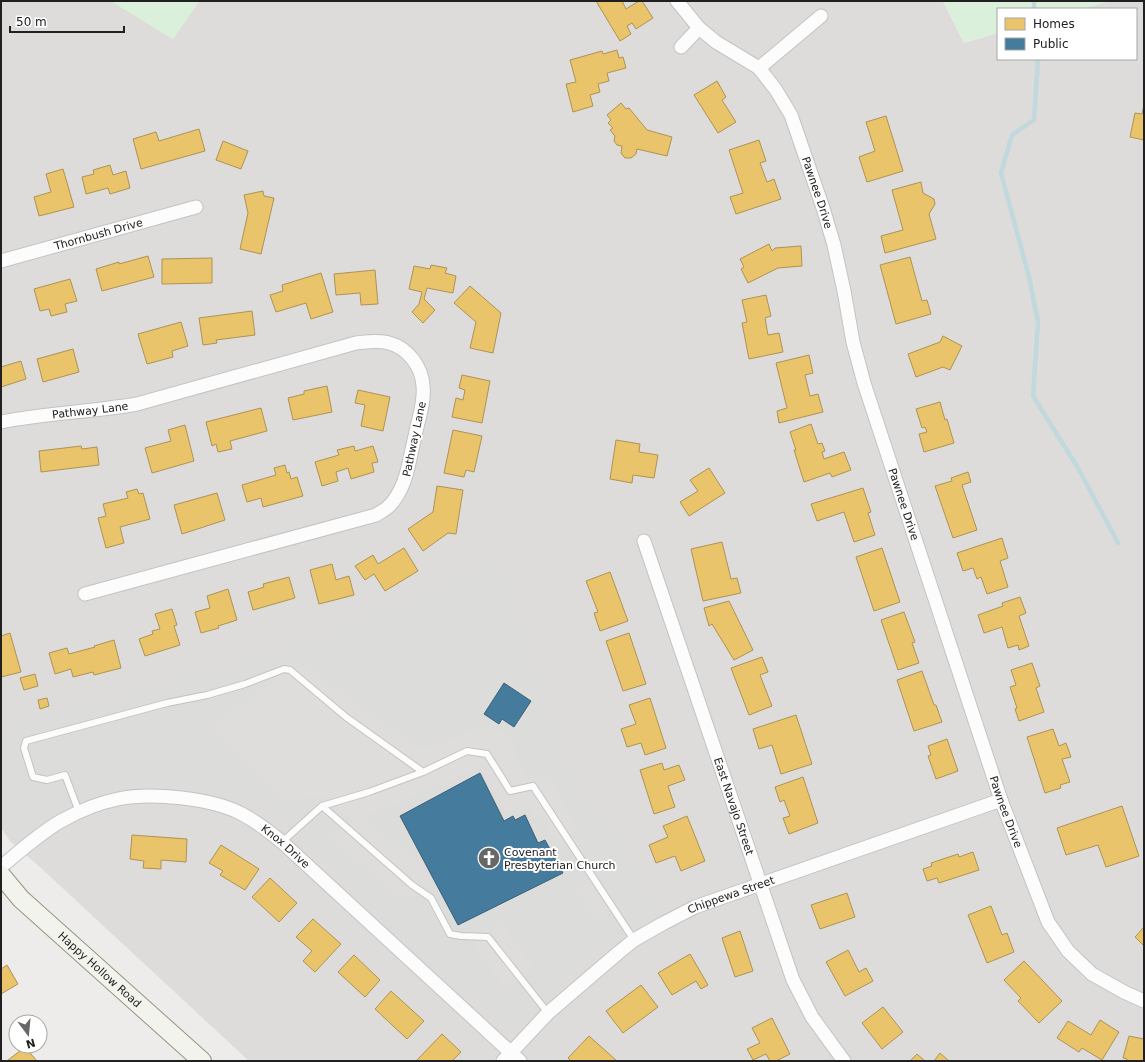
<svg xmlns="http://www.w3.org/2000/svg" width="1145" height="1062" font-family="'DejaVu Sans',sans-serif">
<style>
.residential{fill:#dddcdb}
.religious{fill:#dcdcdb}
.park{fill:#dbf0da}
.parking{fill:#dedddc}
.homes{fill:#e9c46a;stroke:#ad9354}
.public{fill:#457b9d;stroke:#3a6078}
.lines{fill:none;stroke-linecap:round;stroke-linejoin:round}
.stream{stroke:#c1d8dd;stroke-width:4.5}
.service-casing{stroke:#c4c3c2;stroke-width:8}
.minor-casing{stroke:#c4c3c2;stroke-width:15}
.secondary-casing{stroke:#959683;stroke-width:20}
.service{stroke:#fcfcfc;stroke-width:6}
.minor{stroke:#fcfcfc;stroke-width:13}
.secondary{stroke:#f3f3ed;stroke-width:18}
.labels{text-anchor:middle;stroke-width:4;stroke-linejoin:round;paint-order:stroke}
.street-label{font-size:11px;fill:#202020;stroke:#fff}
.poi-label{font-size:11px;fill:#202020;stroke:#fff;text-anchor:start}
</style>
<rect width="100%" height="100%" fill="#eeecea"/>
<path class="residential" d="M1 1H111L173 39 199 1H943L964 43 998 33V59H1136V9H1082L1110 1H1144V1061H249L41 868 10 841 1 828Z"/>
<path class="religious" d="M501 562 579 798 623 837 658 911 615 937 553 985 514 1023 505 1026 404 938 313 846 267 807 215 789 171 783 127 785 85 795 55 807 11 839 1 823V732L305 645Z"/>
<path class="park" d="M111 1H199L173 39Z
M943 1H1110L1082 9H998V33L964 43Z"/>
<path class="parking" d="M296 660 420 750 490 725 510 737 527 779 548 774 577 828 572 833 617 907 597 920 573 889 590 883 567 841 556 847 540 816 534 818 530 807 506 813 480 768 353 821 326 794 288 801 211 729Z
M367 819 433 878 408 902 324 834Z
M499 921 534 968 505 989 471 941Z"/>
<path class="homes" d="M596 1H622L626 9 639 1H642L653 18 636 29 632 23 627 26 631 34 620 41Z
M617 50 619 58 623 57 626 68 607 73 609 81 598 84 600 92 590 95 593 106 573 112 566 84 576 82 570 60 602 51 603 54Z
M717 81 726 97 722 100 736 122 718 133 694 95Z
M621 103 626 109 629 108 647 130 672 137 667 156 637 149 636 154 631 158H625L621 153 622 146 617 145 614 141 615 136 610 130 613 128 608 123 611 120 607 115Z
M1144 105V140L1130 137 1135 113 1142 114Z
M886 116 903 171 867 182 859 157 875 151 866 122Z
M199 129 205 151 141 169 133 139 156 132 159 141Z
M759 140 766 161 760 163 767 182 774 179 781 199 736 214 730 197 743 193 729 150Z
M223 141 248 151 241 169 216 160Z
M110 165 113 175 126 171 130 188 110 194 108 188 86 194 82 177 94 174 93 170Z
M63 169 74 207 39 216 34 197 51 192 46 174Z
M921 182 923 193 934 199 935 204 929 214 936 239 885 253 881 236 903 230 892 190Z
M263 191 264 196 274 198 261 254 240 249 248 213 244 195Z
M769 244 772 251 775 248 801 246 802 266 778 268 748 283 741 269 744 267 740 259Z
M148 256 154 277 102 291 96 269 119 262V264Z
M910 257 922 301 927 300 931 314 896 324 880 265Z
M212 258V283L162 284V259Z
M431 265 447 268 445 273 456 276 453 293 427 288 424 299 435 310 423 323 412 312 419 304 422 292 409 289 414 266 430 269Z
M375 270 378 304 361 305 360 293 336 295 334 274Z
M321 273 333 312 311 319 306 303 276 312 270 295 283 291 282 285Z
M70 279 77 301 65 304 67 312 51 316 49 309 40 311 34 289Z
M470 286 501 313 493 353 470 348 476 322 454 303Z
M766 295 771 316 765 318 768 335 779 333 783 352 749 359 742 323 747 322 742 300Z
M252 311 255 335 216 340 217 343 203 345 199 318Z
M181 322 188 346 172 351 173 357 147 364 138 334Z
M943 336 962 346 950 370 943 367 916 377 908 354 940 342Z
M73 349 79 372 43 382 37 359Z
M809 355 813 373 805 375 810 396 818 394 823 412 779 423 777 411 787 408 776 363Z
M21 361 26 379 1 387V367Z
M462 375 490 381 482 423 452 417 456 398 463 400 465 390 459 388Z
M327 386 332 412 293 420 288 398 304 394V391Z
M358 390 390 397 383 431 361 426 365 405 355 403Z
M940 402 945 420 947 419 954 443 924 452 919 434 927 432 925 427 922 428 916 409Z
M261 408 267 431 230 441 232 449 218 452 216 444 212 446 206 422Z
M811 424 818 444 822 443 825 451 822 452 824 459 844 452 851 470 832 477 830 473 804 482 794 450H796L790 432Z
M185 425 194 461 152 473 145 448 171 441 168 430Z
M453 430 482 436 474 472 466 470 464 477 444 473Z
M616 440 640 444 639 452 658 455 654 478 633 475 632 483 610 479Z
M81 446 82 449 97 447 99 465 41 472 39 451Z
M354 446 355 451 373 446 378 462 372 463 374 472 351 479 348 468 336 472 338 481 322 486 315 462 339 455 337 450Z
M285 465 287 473 289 472 291 479 297 477 303 496 263 507 261 498 247 502 242 485 276 475 274 468Z
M709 468 725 493 689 516 680 502 698 491 690 480Z
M968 472 971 482 962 485 977 530 953 538 935 486 952 481 951 478Z
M437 486 463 490 456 534 448 533 423 551 408 529 433 512Z
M863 488 871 512 868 513 875 535 854 542 844 512 817 521 811 504Z
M137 489 139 494 143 493 150 519 120 527 124 543 106 548 98 518 106 516 103 504 128 498 126 492Z
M217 493 225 520 182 534 174 505Z
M1002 538 1008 558 1000 561 1008 587 987 594 981 577 977 579 973 568 963 571 957 553Z
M722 542 731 579 737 578 741 593 703 601 691 549Z
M404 548 418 571 385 591 374 574 365 580 355 566 373 555 378 564Z
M882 548 900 602 874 611 856 557Z
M332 564 336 580 349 576 354 595 319 604 310 570Z
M610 572 628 621 600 631 594 613 598 612 586 581Z
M289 577 295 598 253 610 248 592 264 587 263 584Z
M228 589 237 620 218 626 219 628 201 633 195 612 210 608 207 596Z
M1020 597 1026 613 1019 616 1029 646 1019 650 1018 645 1008 648 1002 627 984 633 978 615 1003 606 1002 603Z
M729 601 753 650 734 660 712 624 709 626 704 608Z
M172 609 177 625 174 626 180 645 145 656 139 639 153 634 152 631 160 629 155 614Z
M904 612 915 642 912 643 919 663 898 670 881 620Z
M10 633 21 672 1 677V636Z
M629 633 646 684 623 691 606 641Z
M114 640 121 668 94 675 93 672 73 677 71 669 55 674 49 653 67 648 69 654 95 647 94 646Z
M762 657 768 672 760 675 772 706 749 715 731 668Z
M1032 663 1040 686 1036 688 1044 712 1019 721 1015 709 1017 708 1010 687 1016 685 1011 670Z
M922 671 934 705H936L942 722 914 731 897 680Z
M35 674 38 686 24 690 20 678Z
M47 698 49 706 40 709 38 700Z
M650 698 666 748 645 755 641 743 627 747 621 729 636 724 629 705Z
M796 715 812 764 781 774 772 745 759 749 753 729Z
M1053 729 1059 746 1066 743 1071 757 1062 759 1070 782 1060 785 1061 788 1045 793 1027 737Z
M947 739 958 771 936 779 928 756 931 755 928 746Z
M662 763 664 770 679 765 685 780 668 786 675 807 654 814 640 770Z
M803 777 818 823 789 834 783 818 790 816 784 800 780 802 775 787Z
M1122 806 1139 856 1106 867 1098 845 1066 855 1057 828Z
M687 816 705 861 681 871 675 856 656 863 649 845 668 837 663 826Z
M132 835 187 839 186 862 161 860V869L143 868 144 861 130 859Z
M221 845 259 869 245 890 220 875 223 871 209 863Z
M973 852 979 870 939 883 937 878 927 881 923 869 932 866 931 863 958 854 959 857Z
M270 878 297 903 279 922 252 897Z
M847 893 855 917 820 929 811 905Z
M991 906 1002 935 1007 933 1014 952 987 963 968 915Z
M313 919 341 944 315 972 303 961 312 951 296 937Z
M1144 927V946L1135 937Z
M740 931 753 971 735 977 722 938Z
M848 950 859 972 866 968 873 981 845 996 826 962Z
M690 954 708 985 701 989 696 981 672 995 658 973Z
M354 955 380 980 365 997 338 972Z
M1024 961 1062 1001 1039 1023 1018 1001 1021 998 1004 980Z
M7 965 18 984 1 994V969Z
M641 985 658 1007 623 1033 606 1011Z
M391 991 424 1021 407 1039 375 1009Z
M883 1007 903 1032 882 1049 862 1023Z
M772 1018 790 1054 776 1061H770L766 1054 753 1060 747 1049 760 1043 752 1028Z
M1100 1020 1119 1032 1102 1060 1082 1048 1079 1052 1057 1038 1068 1021 1091 1035Z
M442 1034 461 1052 452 1061H416Z
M589 1036 617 1061H571L568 1058Z
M1129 1036 1144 1039V1061H1127V1059L1123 1058Z
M25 1047 37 1061H8V1060Z
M940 1053 949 1061H934Z
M917 1054 925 1061H910Z"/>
<path class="public" d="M504 683 531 701 514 727 502 719 499 724 484 714Z
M480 773 504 821 513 816 515 820 525 815 538 843 545 840 563 873 458 925 400 816Z"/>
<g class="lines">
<path class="stream" d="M1034 1V9
M1038 59 1034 120 1012 135 1001 173 1029 277 1038 322 1033 396 1078 468 1118 543"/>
<g class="service-casing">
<path id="service" d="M322 806 412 885 431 898 450 934 461 936 488 937 548 1013
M79 812 65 775 47 780 33 777 24 748 26 741 167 703 207 695 245 684 284 669 290 670 346 717 423 772
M282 842 322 806 369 792 423 772 467 751 487 754 510 791 533 786 634 940"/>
</g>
<g class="minor-casing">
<g id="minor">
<path id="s1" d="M677 1 699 28 716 42 759 68 776 90 791 115 823 208 834 245 844 291 853 342 864 383 1001 800 1048 922 1068 951 1092 974 1124 992 1144 1001"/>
<path d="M681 47 699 28"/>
<path d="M759 68 821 16"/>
<path id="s2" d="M1 261 196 207"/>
<path id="s3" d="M1 422C46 413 92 412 137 404L356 343C366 342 379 340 389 343 408 348 422 367 423 386 425 402 418 420 415 436 409 460 407 489 388 507 385 510 380 512 376 515L85 594"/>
<path id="s4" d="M644 541 793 980 812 1017 844 1061"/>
<path id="s5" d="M1 867C20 851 40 833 61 821 79 811 98 803 118 799 151 792 212 798 242 814 257 822 270 832 282 842L520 1061"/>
<path id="s6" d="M503 1061 548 1013 618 953 634 940 662 924 695 907 1001 800"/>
</g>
</g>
<g class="secondary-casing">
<g id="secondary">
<path id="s7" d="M1 875 21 899 202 1061"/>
</g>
</g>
<use href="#service" class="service"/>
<use href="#minor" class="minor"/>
<use href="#secondary" class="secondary"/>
</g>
<defs>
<g id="church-disc" transform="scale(1.15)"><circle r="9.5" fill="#686767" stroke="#fff"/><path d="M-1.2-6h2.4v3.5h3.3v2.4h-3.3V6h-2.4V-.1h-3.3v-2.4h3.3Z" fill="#fff"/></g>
</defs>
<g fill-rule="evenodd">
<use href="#church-disc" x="489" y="858"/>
</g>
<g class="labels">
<g class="street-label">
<text dy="4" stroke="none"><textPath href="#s1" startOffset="246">Pawnee Drive</textPath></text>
<text dy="4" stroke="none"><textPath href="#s2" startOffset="101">Thornbush Drive</textPath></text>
<text dy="4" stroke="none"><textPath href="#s3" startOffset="90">Pathway Lane</textPath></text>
<text transform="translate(414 439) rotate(-78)" y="4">Pathway Lane</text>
<text dy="4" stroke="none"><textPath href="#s1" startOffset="570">Pawnee Drive</textPath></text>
<text dy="4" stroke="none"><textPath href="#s4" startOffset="280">East Navajo Street</textPath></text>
<text dy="4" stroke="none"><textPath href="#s1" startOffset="894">Pawnee Drive</textPath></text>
<text dy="4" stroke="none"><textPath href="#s5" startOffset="318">Knox Drive</textPath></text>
<text dy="4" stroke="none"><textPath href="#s6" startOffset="286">Chippewa Street</textPath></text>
<text dy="4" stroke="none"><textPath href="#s7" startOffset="137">Happy Hollow Road</textPath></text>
</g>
<g class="poi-label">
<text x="504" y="856">Covenant<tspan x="504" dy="13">Presbyterian Church</tspan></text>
</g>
</g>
<rect width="1145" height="1062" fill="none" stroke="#202020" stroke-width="4"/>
<rect x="997" y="8" width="140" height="52" fill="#ffffff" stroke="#a6a6a6"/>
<rect x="1005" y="18" width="20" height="12" fill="#e9c46a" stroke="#a6a6a6"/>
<text x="1033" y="28" font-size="12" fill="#202020">Homes</text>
<rect x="1005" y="38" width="20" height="12" fill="#457b9d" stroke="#a6a6a6"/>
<text x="1033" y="48" font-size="12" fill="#202020">Public</text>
<g transform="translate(28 1034) rotate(164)"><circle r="19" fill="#ffffff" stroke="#a6a6a6"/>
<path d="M0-3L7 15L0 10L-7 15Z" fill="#686767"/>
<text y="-6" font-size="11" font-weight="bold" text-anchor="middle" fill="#202020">N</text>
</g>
<path d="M10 26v6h114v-6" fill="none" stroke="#202020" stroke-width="2"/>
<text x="16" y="26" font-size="12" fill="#202020" stroke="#ffffff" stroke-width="3" paint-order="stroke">50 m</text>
</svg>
